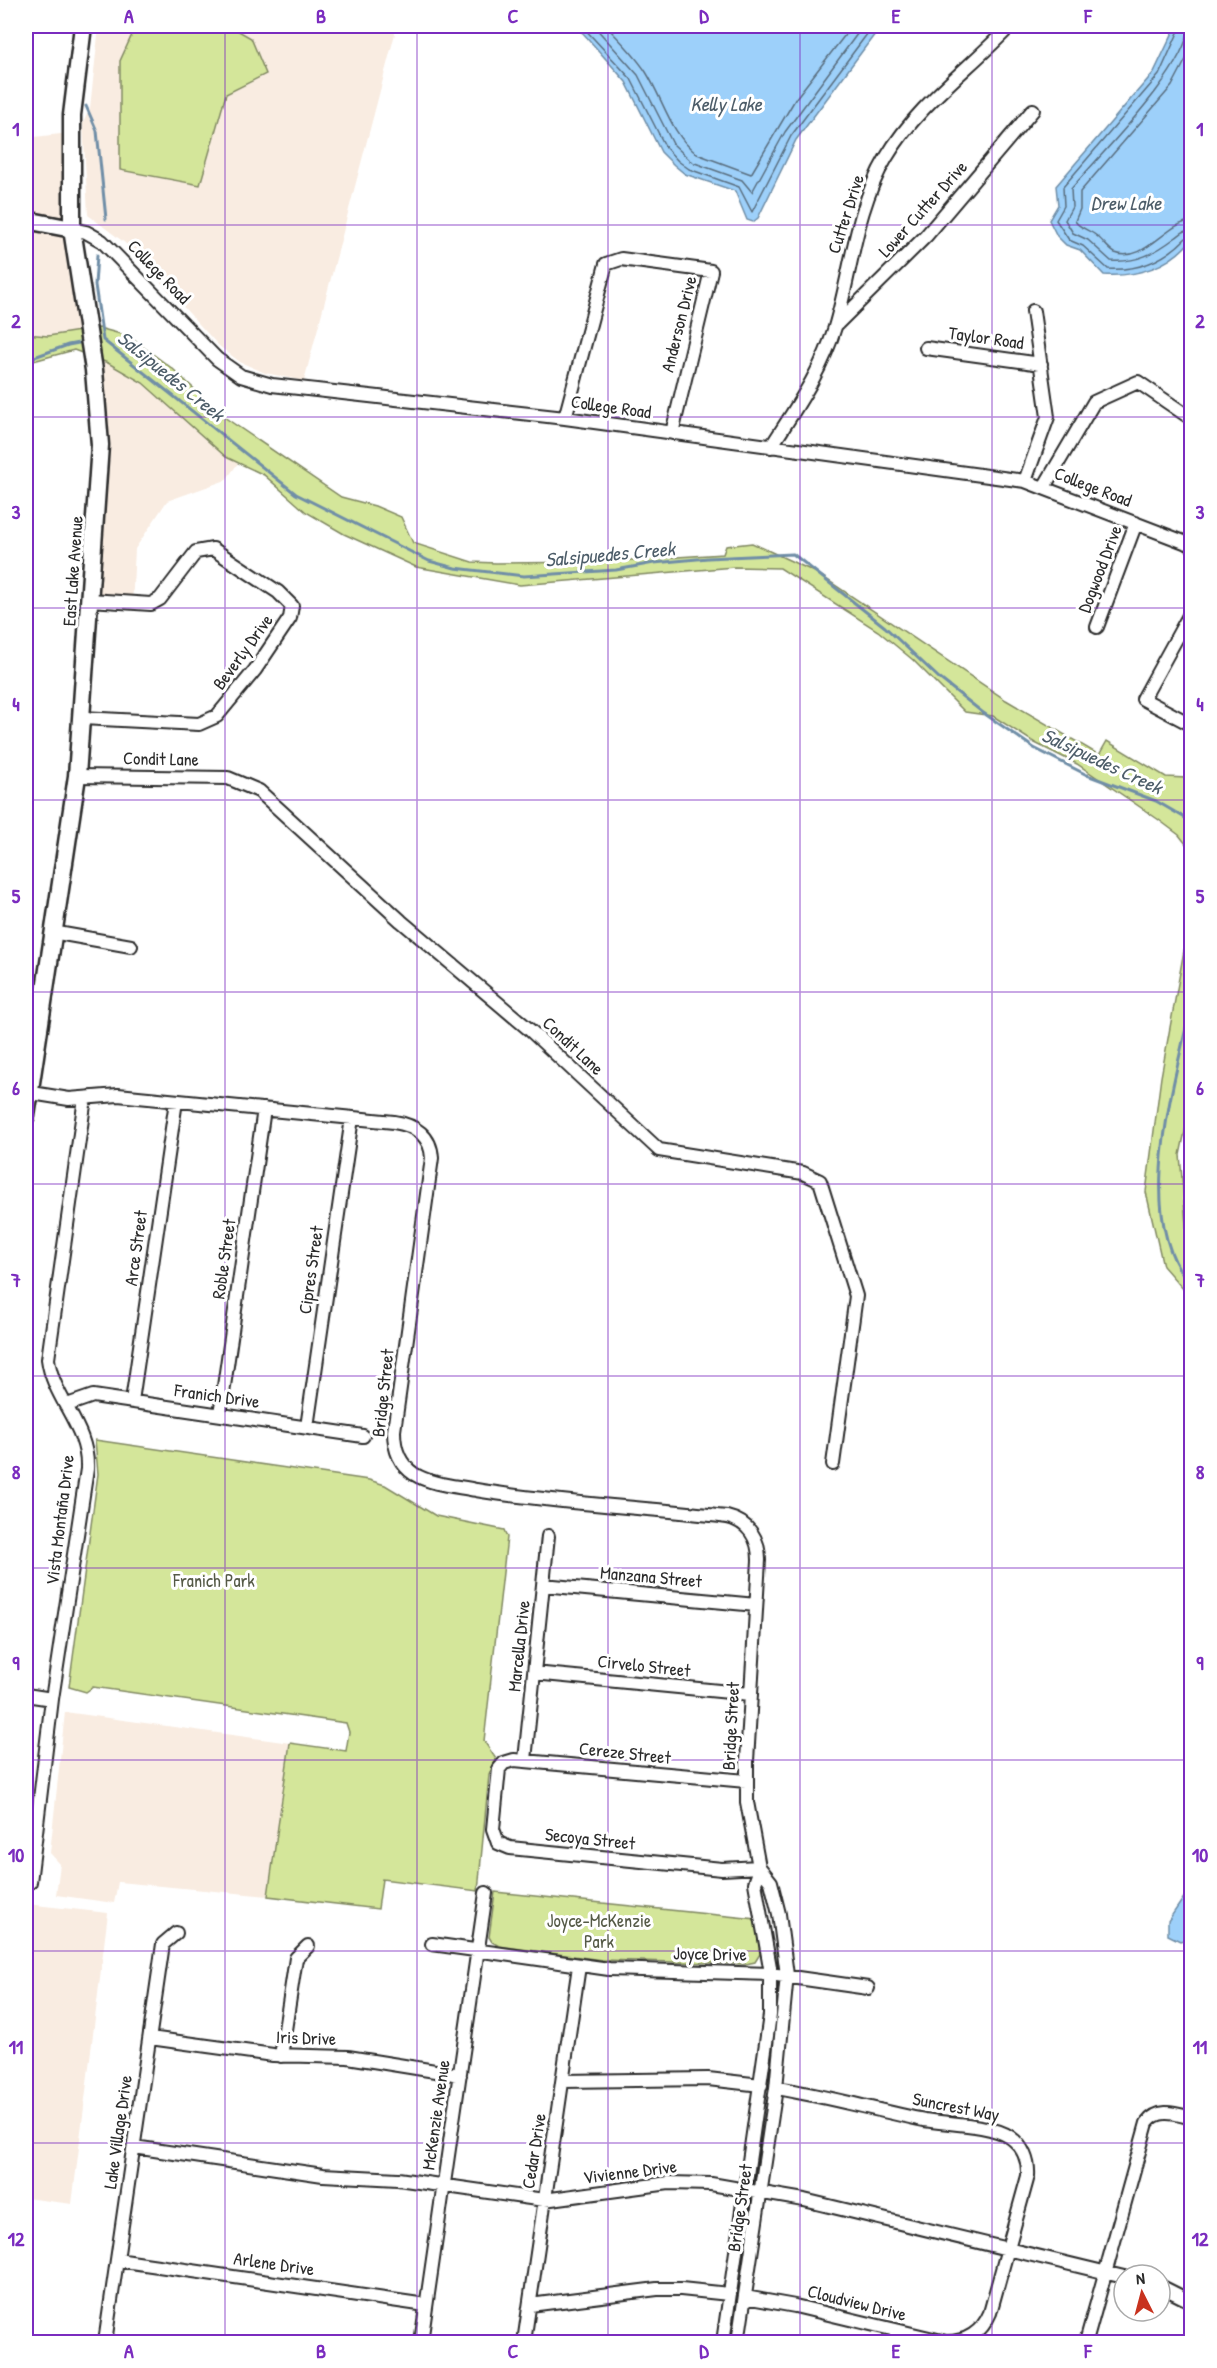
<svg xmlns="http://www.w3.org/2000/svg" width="1217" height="2368" font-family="'Patrick Hand',sans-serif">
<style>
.built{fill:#f9ece1}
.green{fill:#d4e69a;stroke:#808862;stroke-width:1.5}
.water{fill:#9dd0fa;stroke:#6f8ea7;stroke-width:1.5}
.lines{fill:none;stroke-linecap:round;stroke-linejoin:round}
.shore{stroke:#596d7e;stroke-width:1.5}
.stream{stroke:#6f8ea7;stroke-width:3}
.minor-casing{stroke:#2b2b2b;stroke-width:16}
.major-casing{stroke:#2b2b2b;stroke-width:21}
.minor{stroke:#fff;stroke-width:12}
.major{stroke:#fff;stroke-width:16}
.grid{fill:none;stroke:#7b2cbf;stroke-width:1.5;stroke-opacity:0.55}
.labels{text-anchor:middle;stroke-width:6;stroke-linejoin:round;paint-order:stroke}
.street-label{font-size:18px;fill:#2b2b2b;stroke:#fff}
.park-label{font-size:18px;fill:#555a47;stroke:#fff}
.water-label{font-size:20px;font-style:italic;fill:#4d5d69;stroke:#fff}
.neatline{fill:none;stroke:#7b2cbf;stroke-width:2}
.grid-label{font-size:20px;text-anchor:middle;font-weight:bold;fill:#7b2cbf}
</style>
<rect width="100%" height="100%" fill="#fff"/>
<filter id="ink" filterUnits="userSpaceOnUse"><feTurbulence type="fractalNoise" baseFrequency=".0167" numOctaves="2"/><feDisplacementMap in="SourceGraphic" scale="12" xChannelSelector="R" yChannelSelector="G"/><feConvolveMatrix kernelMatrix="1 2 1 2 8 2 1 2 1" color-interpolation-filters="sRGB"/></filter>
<g filter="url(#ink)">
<path class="built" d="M99 26H397L304 381 265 373 240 362 219 346 125 243 88 215 83 123 90 108Z
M69 133 89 346 26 359V138Z
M94 350 256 438 226 480 167 501 135 549 132 606 87 605 94 493Z
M65 1712 290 1743 268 1896 118 1882 114 1903 56 1895 60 1864 50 1853Z
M26 1904 108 1913 72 2204 26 2198Z"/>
<path class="green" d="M136 26H230L251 38 266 74 226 94 200 185 120 170V61Z
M99 328 128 336 173 369 224 417 341 497 375 506 401 517 413 543 472 562 496 563 600 562 723 554 726 546 752 543 817 573 1006 700 1099 755 1107 741 1166 777 1186 778 1191 787V867L1190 849 1179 835 1159 820 1077 764 1035 743 993 716 965 712 913 660 878 631 780 568 734 567 520 585 416 567 344 534 306 512 264 475 226 457 143 383 108 363 74 350 26 363V334L48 336Z
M1191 912V1103L1180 1155 1188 1248 1191 1255V1298L1163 1266 1146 1192 1161 1077Z
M95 1440 369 1480 385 1485 436 1516 504 1530 507 1537 484 1741 496 1759 489 1775 478 1891 382 1879 378 1909 268 1896 290 1743 346 1751 349 1732 346 1723 93 1687 86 1692 69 1687 98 1474Z
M495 1892 756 1919 760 1954 755 1962 746 1964 602 1960 499 1946 492 1942 489 1937Z"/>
<path class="water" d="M572 26H881L796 140 758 218 753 222 747 220 735 191 685 174 674 165 661 152 626 82 583 33Z
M1176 26H1191V240C1170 267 1137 277 1104 275L1080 250 1066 245 1057 236 1049 220 1058 205 1056 186 1154 72Z
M1191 1895V1938L1180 1941 1168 1935V1921L1185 1896Z"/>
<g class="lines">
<path class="shore" d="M582 26 631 79 666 148 678 161 689 169 739 187 752 212 791 136 873 26
M594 26 638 75 673 144 692 162 742 180 752 192 785 132 863 26
M606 26C620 40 635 55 646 72 663 99 671 135 697 154L751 174 796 98 852 26
M1181 26 1159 75 1063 187 1064 206 1056 220 1069 240 1083 246 1108 269C1138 271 1165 260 1186 238L1192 237
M1189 26C1186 71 1101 153 1071 189L1072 207 1065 220 1073 233 1088 240 1111 261C1137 263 1155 253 1175 238 1181 234 1183 230 1192 230
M1192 48 1172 86 1080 192V209L1075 221C1080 229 1091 230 1098 237 1103 241 1109 250 1115 253 1145 264 1166 222 1192 221"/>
<path class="stream" d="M86 106 97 131 106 219
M97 255 95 285 103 340 296 494 429 561 455 568 524 576 616 570 654 563 708 558 793 554 885 627 939 678 982 712 1034 748 1087 775 1156 801 1192 822
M26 360 68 345 84 342
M1192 1001C1176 1079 1130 1221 1192 1286"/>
<g class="minor-casing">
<path id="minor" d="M72 229 86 232 102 241 217 359 241 376 272 385 565 418 1025 481 1192 545
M836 325 926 236 1033 110
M926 348 1041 364
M565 418 606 264 621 259 711 271 672 433
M771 447C795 409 822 371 835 327 852 270 855 210 886 158 917 105 968 70 1010 26
M1025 481 1048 417 1033 311
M1044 487 1094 402 1138 382 1192 419
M1192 610 1143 699 1192 725
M1097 627 1136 523
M82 718 199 724 217 716 255 670 290 618 292 606 278 592 213 549 196 552 160 599 151 604 90 600
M77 776 228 778 259 791 401 921 531 1031 659 1150 803 1173 820 1181 856 1296 833 1464
M52 932 131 946
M26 1092 69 1099 118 1095 394 1122C415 1125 431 1136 432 1158L394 1431C394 1449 399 1464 414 1474 432 1485 457 1486 476 1490 560 1504 644 1507 727 1517 749 1522 759 1539 759 1560L747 1761V1802L759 1867 771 1882 779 1914 787 1975 776 2088 738 2342
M132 1401 176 1101
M67 1405 93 1396 363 1436
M220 1414 264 1109
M307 1427 352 1118
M543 1585 756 1605
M534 1673 750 1694
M26 1695 52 1699
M525 1760 548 1536
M746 1781 514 1760 504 1763 499 1769 493 1829 498 1843 510 1848 722 1869 759 1867
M30 1882 52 1699 87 1469C89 1427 53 1399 48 1359L85 1098
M432 1944 609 1969 770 1974 868 1988
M150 2038 273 2055 348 2057 460 2075
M281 2056 296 1958 308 1946
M563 2081 708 2079 761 2085
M134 2147 323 2175 398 2179 544 2200 669 2183 711 2184 804 2200 1124 2277
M117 2260 426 2305
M1160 2286 1192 2302
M745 2297 795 2306 946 2342C967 2342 982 2332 990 2313L1028 2176C1029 2161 1023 2146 1010 2137 990 2124 948 2124 924 2120 875 2110 826 2096 776 2088
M530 2305 657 2289H681L729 2294
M105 2342 163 1944 176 1933
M421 2342 486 1893
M524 2342 579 1966
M723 2342 770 2015V1967L755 1883 760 1869
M1086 2342 1147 2123C1159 2107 1176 2114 1192 2118"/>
</g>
<g class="major-casing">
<path id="major" d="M26 220 72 229
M26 1116 77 776 100 445 94 370 72 229V115L83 26"/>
</g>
<use href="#minor" class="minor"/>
<use href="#major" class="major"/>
</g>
</g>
<path class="grid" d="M225 26V2342M417 26V2342M608 26V2342M800 26V2342M992 26V2342M26 225H1192M26 417H1192M26 608H1192M26 800H1192M26 992H1192M26 1184H1192M26 1376H1192M26 1568H1192M26 1760H1192M26 1951H1192M26 2143H1192"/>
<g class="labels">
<g class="street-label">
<text transform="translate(923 209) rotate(-48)" y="6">Lower Cutter Drive</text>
<text transform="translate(846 214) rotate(-72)" y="6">Cutter Drive</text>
<text transform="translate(159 272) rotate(46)" y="6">College Road</text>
<text transform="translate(679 324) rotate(-76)" y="6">Anderson Drive</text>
<text transform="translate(986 338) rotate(8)" y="6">Taylor Road</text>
<text transform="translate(611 407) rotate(8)" y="6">College Road</text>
<text transform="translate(1093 487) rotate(21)" y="6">College Road</text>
<text transform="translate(1100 569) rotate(-69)" y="6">Dogwood Drive</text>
<text transform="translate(73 571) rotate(-86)" y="6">East Lake Avenue</text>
<text transform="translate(243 652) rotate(-54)" y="6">Beverly Drive</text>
<text transform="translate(161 759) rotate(1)" y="6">Condit Lane</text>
<text transform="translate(573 1046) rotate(43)" y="6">Condit Lane</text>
<text transform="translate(136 1248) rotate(-82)" y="6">Arce Street</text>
<text transform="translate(224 1259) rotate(-82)" y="6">Roble Street</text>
<text transform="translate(311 1270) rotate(-82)" y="6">Cipres Street</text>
<text transform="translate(383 1393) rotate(-84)" y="6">Bridge Street</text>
<text transform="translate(217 1396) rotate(8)" y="6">Franich Drive</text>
<text transform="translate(60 1520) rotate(-83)" y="6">Vista Montaña Drive</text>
<text transform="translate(651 1577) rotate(5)" y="6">Manzana Street</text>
<text transform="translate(519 1646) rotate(-84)" y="6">Marcella Drive</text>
<text transform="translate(644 1666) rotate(6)" y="6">Cirvelo Street</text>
<text transform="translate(731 1726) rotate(-87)" y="6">Bridge Street</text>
<text transform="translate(625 1753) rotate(6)" y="6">Cereze Street</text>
<text transform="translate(590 1839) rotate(6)" y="6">Secoya Street</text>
<text transform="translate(710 1954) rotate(1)" y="6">Joyce Drive</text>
<text transform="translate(306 2038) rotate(2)" y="6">Iris Drive</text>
<text transform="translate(956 2107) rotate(11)" y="6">Suncrest Way</text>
<text transform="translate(436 2115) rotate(-82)" y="6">McKenzie Avenue</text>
<text transform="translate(118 2132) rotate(-82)" y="6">Lake Village Drive</text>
<text transform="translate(534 2151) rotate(-81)" y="6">Cedar Drive</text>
<text transform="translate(630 2172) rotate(-7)" y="6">Vivienne Drive</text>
<text transform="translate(740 2208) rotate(-82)" y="6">Bridge Street</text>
<text transform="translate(274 2264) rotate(8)" y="6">Arlene Drive</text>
<text transform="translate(857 2303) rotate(14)" y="6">Cloudview Drive</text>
</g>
<g class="park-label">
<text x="214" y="1587">Franich Park</text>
<text x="599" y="1927">Joyce-McKenzie<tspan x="599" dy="21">Park</tspan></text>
</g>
<g class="water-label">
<text x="726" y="111">Kelly Lake</text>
<text x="1126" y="210">Drew Lake</text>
<text transform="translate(171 376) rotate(39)" y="7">Salsipuedes Creek</text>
<text transform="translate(610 554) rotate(-5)" y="7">Salsipuedes Creek</text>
<text transform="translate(1102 761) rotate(25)" y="7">Salsipuedes Creek</text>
</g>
</g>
<rect width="1217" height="2368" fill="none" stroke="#fff" stroke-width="66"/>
<g transform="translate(1142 2293) rotate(354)"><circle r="28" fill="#ffffff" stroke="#aaaaaa" stroke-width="1.5"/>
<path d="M0-4.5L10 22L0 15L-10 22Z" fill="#c8321e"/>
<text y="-9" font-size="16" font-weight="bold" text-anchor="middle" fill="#2b2b2b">N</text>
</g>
<rect x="33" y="33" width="1151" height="2302" class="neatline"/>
<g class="grid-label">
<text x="129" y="23">A</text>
<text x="321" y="23">B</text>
<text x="513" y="23">C</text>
<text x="704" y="23">D</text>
<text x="896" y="23">E</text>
<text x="1088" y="23">F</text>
<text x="16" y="136">1</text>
<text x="1200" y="136">1</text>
<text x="16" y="328">2</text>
<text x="1200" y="328">2</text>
<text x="16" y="519">3</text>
<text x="1200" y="519">3</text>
<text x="16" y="711">4</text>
<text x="1200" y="711">4</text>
<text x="16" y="903">5</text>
<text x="1200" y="903">5</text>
<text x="16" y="1095">6</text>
<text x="1200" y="1095">6</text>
<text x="16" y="1287">7</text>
<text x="1200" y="1287">7</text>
<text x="16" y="1479">8</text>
<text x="1200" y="1479">8</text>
<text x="16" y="1670">9</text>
<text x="1200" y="1670">9</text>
<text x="16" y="1862">10</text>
<text x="1200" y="1862">10</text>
<text x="16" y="2054">11</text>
<text x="1200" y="2054">11</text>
<text x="16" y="2246">12</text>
<text x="1200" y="2246">12</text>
<text x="129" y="2358">A</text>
<text x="321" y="2358">B</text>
<text x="513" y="2358">C</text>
<text x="704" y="2358">D</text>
<text x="896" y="2358">E</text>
<text x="1088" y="2358">F</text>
</g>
</svg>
